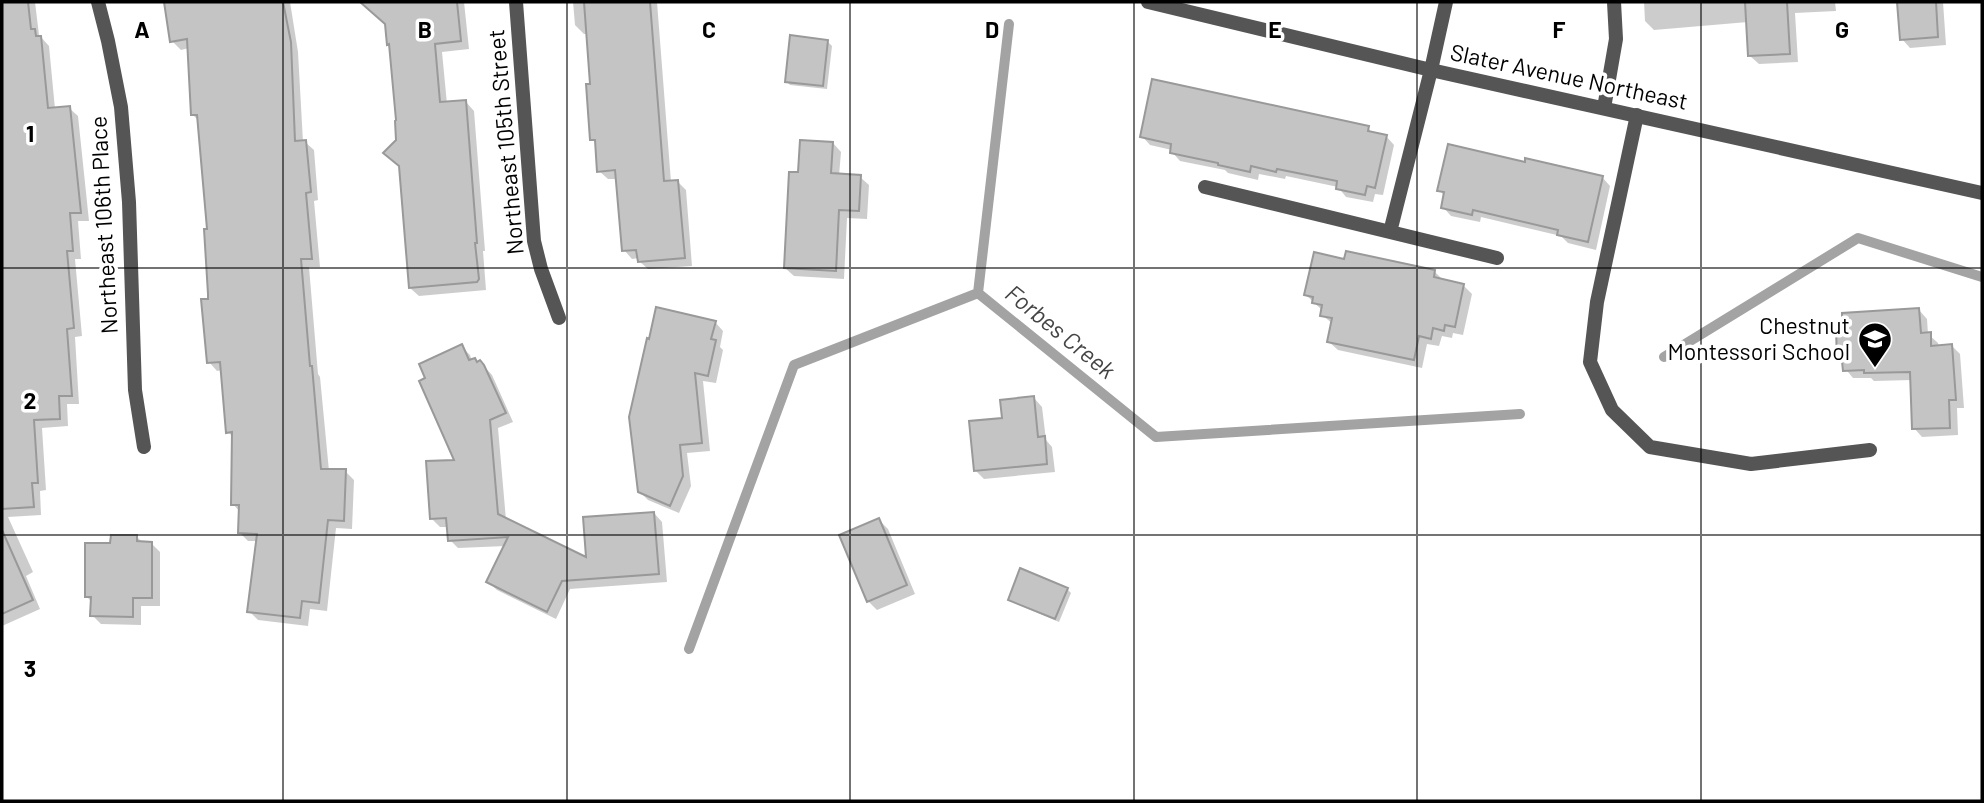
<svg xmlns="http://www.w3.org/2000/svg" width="1984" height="803" font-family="Barlow,sans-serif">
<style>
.shadow{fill:#0003}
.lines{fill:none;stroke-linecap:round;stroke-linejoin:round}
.stream{stroke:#a3a3a3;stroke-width:10}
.building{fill:#c4c4c4;stroke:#999;stroke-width:2}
.lane{stroke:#555;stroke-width:14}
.street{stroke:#555;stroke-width:14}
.grid{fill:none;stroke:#000;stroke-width:2;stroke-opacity:0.55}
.labels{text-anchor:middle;stroke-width:7;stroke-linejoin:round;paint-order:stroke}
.street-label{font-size:23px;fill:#000;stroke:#fff}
.poi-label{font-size:23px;fill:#000;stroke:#fff;text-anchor:end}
.water-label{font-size:24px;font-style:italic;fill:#444;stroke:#fff}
.grid-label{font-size:23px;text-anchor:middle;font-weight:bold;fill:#000;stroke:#fff;stroke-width:7;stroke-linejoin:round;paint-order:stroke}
</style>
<rect width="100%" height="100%" fill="#fff"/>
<path class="shadow" d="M2 2H35L39 35 49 46 55 109 69 108 78 116 89 221H78L81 259H75L82 336 75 337 79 404H67L68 426 42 428 46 490 40 491 41 515 8 517 33 572 26 576 40 609 2 626Z
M166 2H290L298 52 303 142H305L314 150 318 200 314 201 320 267H309L318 374 320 377 329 471H345L354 480 352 529 336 528 327 611 310 609 308 626 258 620 249 611 258 541H248L240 533V512L233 504 234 438 228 432 222 370 217 371 209 362V230L199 121 192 114 189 48 181 50 172 41Z
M384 2H464L469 49 442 52 447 104 466 102 474 111 485 251H483L486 290 419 296 410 288 391 47 389 44 386 24 373 11Z
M573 2H657L671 182 677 181 686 190 692 266 648 269 639 261V258L632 259 624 250 618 179H608L599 171 597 144 592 139V85L588 34H584L575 25Z
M1644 2H1835L1836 11 1795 13 1798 62 1759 64 1750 56 1748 22 1654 30 1645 21Z
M1899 2H1943L1946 45 1910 48 1902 39Z
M828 42 832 46 827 89 790 85 786 81Z
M1368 128 1373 134 1386 136 1394 145 1383 195 1375 194 1373 202 1346 197 1338 187 1286 176 1285 179 1259 174 1258 180 1228 173 1225 170 1180 161 1172 152V150L1150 145 1142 136Z
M833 143 841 152 839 176 860 177 869 185 867 219 847 218 844 279 794 276 785 268 800 174Z
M1526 164 1602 177 1610 186 1596 250 1568 243 1561 236 1481 217 1480 222 1451 216 1443 207 1445 196 1439 190Z
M1345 261 1434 271 1443 280 1463 285 1472 294 1463 335 1453 333 1452 338 1442 336 1439 346 1427 344 1422 368 1338 350 1329 342 1333 324 1322 315 1323 311 1306 295Z
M1919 310 1927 319 1928 334 1938 343 1939 347 1952 346 1960 354 1964 408H1957L1958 435 1922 437 1914 428 1912 380 1874 381 1871 378H1853L1838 360Z
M715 322 723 331 720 347 723 350 716 383 703 381 710 451 687 453 691 486 679 513 648 500 640 492Z
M461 346 470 355 472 361 478 363 480 362 492 375 513 422 498 428 506 520 588 560 654 513 662 522 667 582 570 589 556 619 497 590 488 582 506 546 458 548 450 540 449 527H440L432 519 457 461 427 379Z
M1034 398 1042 407 1046 440 1052 447 1055 472 984 479 975 470 1004 419Z
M879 520 888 529 915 594 877 610 868 601Z
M137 537 143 543 152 544 160 552V606H141V625L101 624 92 615V602L86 596 112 545Z
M1067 589 1071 593 1059 622 1014 603 1010 599Z"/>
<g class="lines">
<path class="stream" d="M978 293 1009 24
M1664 357 1858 238 1982 277
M689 649 794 365 978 293 1156 437 1520 414"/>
</g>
<path class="building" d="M2 2H28L31 29H35L36 36H41L48 108 70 106 81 213H70L73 251H67L74 328 67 329 72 396H59L60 419 34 420 38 483H32L34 507 2 509Z
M164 2H283L291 42 295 141 306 140 311 192 306 193 312 259H301L310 366H312L321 469H346L344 521 328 520 319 603 302 601 300 618 247 612 257 534 238 533 239 505H231L232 432 226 433 220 362 207 363 201 299H208V294L204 229H207L197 115H191L187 39 170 42Z
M360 2H457L461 41 435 44 440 102 466 100 477 243H475L479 279 477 282 409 288 399 166 383 153 396 140 395 121 396 120 389 44 387 45 385 24Z
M584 2H650L664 181 678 180 685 258 638 262 636 250 622 251 615 170 597 172 595 140H590L586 84H590Z
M1745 2H1787L1790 54 1748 56Z
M1897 2H1936L1938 37 1900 40Z
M790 35 828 40 823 86 785 82Z
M1152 79 1369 126 1368 131 1387 135 1375 188 1367 186 1365 195 1336 189 1337 181 1277 169 1276 172 1251 166 1250 172 1218 165V163L1170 153 1171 144 1140 137Z
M800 140 833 142 831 173 861 175 859 211 839 210 836 271 784 268 789 172H798Z
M1448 144 1525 162V158L1603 176 1588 242 1557 235 1558 230 1473 210 1472 215 1441 208 1444 192 1437 191Z
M1346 251 1435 270 1434 277 1464 284 1455 327 1445 325 1444 331 1433 328 1431 339 1419 336 1414 360 1327 342 1332 318 1320 316 1322 305 1312 303 1313 297 1304 295 1314 252 1344 259Z
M656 307 716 321 711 339 716 340 708 376 695 373 702 443 680 445 683 476 670 506 638 492 629 417 647 338 649 339Z
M1919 308 1921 333 1931 332V346L1952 344 1956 400H1949L1950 428 1912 429 1910 372 1864 373V370L1843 371 1842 361H1837L1836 329H1842V313Z
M462 344 469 360 475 358 477 362 480 360 484 365 506 413 490 420 498 514 586 557 583 517 654 512 659 574 562 581 547 612 486 582 508 537 448 541 446 518 430 519 426 461 454 460 419 381 425 378 419 364Z
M1034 396 1038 437 1045 436 1047 464 974 471 969 421 1002 418 1000 400Z
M879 518 907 585 867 602 839 535Z
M2 530 33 600 2 614Z
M111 535H137V541L152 542V598H133V617L90 616 91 597H85V543H110Z
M1020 568 1068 588 1055 619 1008 600Z"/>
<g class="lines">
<path class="lane" d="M1637 115 1597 302 1590 362 1612 410 1650 447 1751 464 1870 450
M1205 187 1497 258
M1390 232 1431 70"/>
<path class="street" d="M98 2 108 41 121 107 129 202 135 390 144 447
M516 2 534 241 541 269 559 318
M1148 2 1431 70 1982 193
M1431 70 1446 2
M1604 108 1616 39 1614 2"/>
</g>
<path class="grid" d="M283 2V801M567 2V801M850 2V801M1134 2V801M1417 2V801M1701 2V801M2 268H1982M2 535H1982"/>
<defs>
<g id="school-pin" transform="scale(1.75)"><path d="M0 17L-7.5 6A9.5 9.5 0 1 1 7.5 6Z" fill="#000" stroke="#fff"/><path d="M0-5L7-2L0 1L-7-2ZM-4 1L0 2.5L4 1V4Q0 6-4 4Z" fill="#fff"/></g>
</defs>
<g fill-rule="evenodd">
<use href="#school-pin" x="1875" y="339"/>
</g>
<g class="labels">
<g class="street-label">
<text transform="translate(1569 77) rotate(12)" y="8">Slater Avenue Northeast</text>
<text transform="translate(506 142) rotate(-95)" y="8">Northeast 105th Street</text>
<text transform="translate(104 225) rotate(-93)" y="8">Northeast 106th Place</text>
</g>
<g class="poi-label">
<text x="1850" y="334">Chestnut<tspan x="1850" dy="26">Montessori School</tspan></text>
</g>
<g class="water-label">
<text transform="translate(1060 332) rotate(39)" y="8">Forbes Creek</text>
</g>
</g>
<g class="grid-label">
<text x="142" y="38">A</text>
<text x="425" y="38">B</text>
<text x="709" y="38">C</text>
<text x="992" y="38">D</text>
<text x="1275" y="38">E</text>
<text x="1559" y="38">F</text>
<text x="1842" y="38">G</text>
<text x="30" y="142">1</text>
<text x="30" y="409">2</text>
<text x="30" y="677">3</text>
</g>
<rect width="1984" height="803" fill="none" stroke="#000000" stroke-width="7"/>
</svg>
